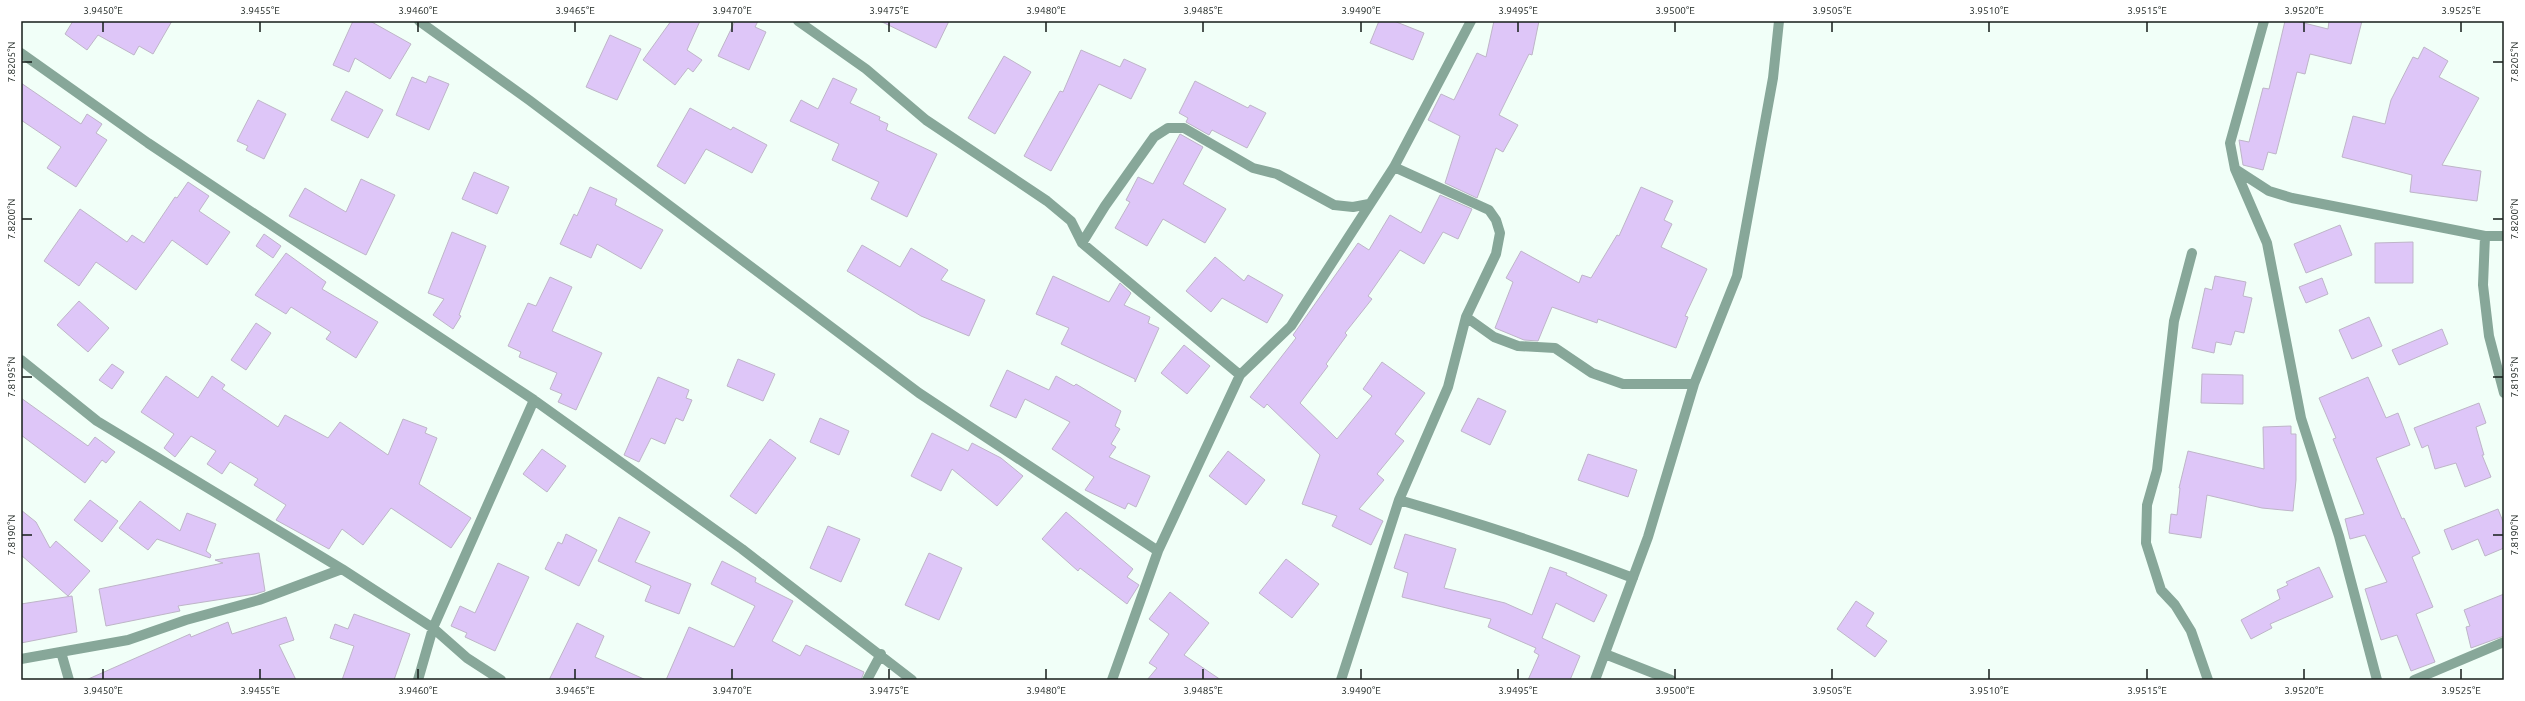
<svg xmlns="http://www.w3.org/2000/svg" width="2525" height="701" font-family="Ubuntu,sans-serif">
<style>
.building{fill:#dec6f8;stroke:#beb5c8}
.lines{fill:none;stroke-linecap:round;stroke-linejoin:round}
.minor{stroke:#87a799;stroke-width:10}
.ticks{fill:none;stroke:#161e1a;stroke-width:1.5}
.neatline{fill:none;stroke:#161e1a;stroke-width:1.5}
.ticks-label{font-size:10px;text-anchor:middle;fill:#161e1a}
</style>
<rect width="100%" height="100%" fill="#f1fff8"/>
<path class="building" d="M73 21H172L153 54 139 46 134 55 98 35 87 50 65 34Z
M353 21H370L411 44 390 79 355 58 349 72 333 65Z
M671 21H700L687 50 702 60 693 72 688 68 675 85 643 60Z
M735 21H758L755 27 766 32 749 70 718 56Z
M880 21H949L936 48Z
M1379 21H1394L1424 33 1413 60 1370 43Z
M1494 21H1539L1532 55 1529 54 1499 115 1518 125 1503 152 1496 148 1477 198 1445 183 1460 136 1428 120 1441 94 1454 100 1477 53 1486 57Z
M2285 21H2296L2328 29 2329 21H2362L2351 64 2310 54 2305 74 2297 72 2276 154 2268 152 2263 170 2243 165 2239 140 2249 142 2263 88 2269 89Z
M610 35 641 49 617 100 586 87Z
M2424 47 2448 61 2439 77 2479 98 2442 165 2481 171 2477 201 2410 192 2412 175 2342 157 2353 116 2385 124 2391 100 2413 57 2418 59Z
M1081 50 1120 67 1124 59 1146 69 1131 99 1099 84 1051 171 1024 156 1060 91 1063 92Z
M1004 56 1031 72 995 134 968 118Z
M429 76 449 84 429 130 396 115 412 77 426 83Z
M833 78 857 89 850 103 880 117 879 120 888 124 886 130 937 154 907 217 871 199 879 182 832 160 839 144 790 121 801 100 818 109Z
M1195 81 1248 108 1250 105 1266 113 1247 148 1212 130 1209 135 1186 122 1188 118 1179 113Z
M21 83 81 124 87 114 102 124 96 133 107 140 76 187 47 168 61 147 21 120Z
M346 91 383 110 368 138 331 120Z
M258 100 286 114 264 159 246 150 248 146 237 141Z
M690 108 731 130 733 127 767 145 752 173 706 149 685 184 657 166Z
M1180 134 1203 147 1183 184 1226 209 1205 243 1163 219 1147 246 1115 228 1130 202 1126 200 1138 177 1153 184Z
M474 172 509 187 497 214 462 199Z
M361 179 395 195 366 255 289 216 305 188 346 212Z
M188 182 209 196 199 211 230 232 207 265 172 240 136 290 96 262 79 286 44 261 80 209 127 242 132 235 144 243 175 197 177 198Z
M590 187 617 199 615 205 663 230 641 269 597 244 591 258 560 244 574 214 577 216Z
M1641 187 1673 201 1664 220 1672 224 1661 247 1707 269 1685 316 1688 317 1676 348 1598 319 1597 323 1552 307 1538 341 1524 340 1495 328 1513 282 1506 278 1521 251 1579 283 1582 275 1591 278 1617 235 1619 236Z
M1440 195 1472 209 1458 239 1443 232 1424 264 1400 250 1368 296 1372 299 1345 333 1347 335 1326 364 1328 366 1300 403 1337 439 1372 396 1363 389 1382 362 1425 393 1395 434 1404 441 1377 474 1384 480 1359 509 1383 521 1371 545 1332 526 1337 516 1302 504 1320 455 1267 404 1264 408 1250 397 1296 338 1293 335 1358 243 1369 250 1390 215 1421 233Z
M2340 225 2352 255 2306 273 2294 244Z
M452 232 486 246 459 315 461 316 453 329 433 315 444 299 428 293Z
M264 234 281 246 273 258 256 246Z
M2413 242V283H2375V243Z
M862 245 900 267 911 248 948 270 941 280 985 300 969 336 921 316 847 271Z
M286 253 326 282 322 289 378 322 356 358 326 339 331 332 291 307 286 314 255 295Z
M1215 257 1244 281 1248 275 1283 295 1267 323 1222 298 1211 312 1186 291Z
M1053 276 1109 302 1120 283 1131 293 1124 305 1150 317 1148 323 1159 328 1135 382V379L1061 344 1069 328 1036 314Z
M2215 276 2246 282 2243 296 2252 298 2244 333 2235 331 2231 345 2216 342 2214 353 2192 348 2205 288 2212 290Z
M550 277 572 287 552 331 602 353 576 410 558 402 562 394 550 389 557 373 519 357 521 352 508 346 528 303 536 306Z
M2322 278 2328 294 2306 303 2299 287Z
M79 301 109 328 88 352 57 325Z
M2369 317 2382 346 2352 359 2339 330Z
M256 323 271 333 246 370 231 360Z
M2442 329 2448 344 2399 365 2392 350Z
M1184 345 1210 366 1187 394 1161 373Z
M738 359 775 374 763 401 727 386Z
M112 364 124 372 112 389 99 380Z
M1007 370 1049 390 1056 376 1074 386 1076 384 1121 411 1115 426 1120 429 1111 444 1116 447 1109 457 1150 476 1136 507 1128 503 1125 509 1085 490 1094 477 1052 449 1070 422 1025 399 1016 418 990 406Z
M2202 374 2243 375V404L2201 403Z
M166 376 198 398 212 376 225 385 222 389 278 427 285 415 328 438 340 422 388 455 403 419 427 428 425 433 437 438 419 484 471 518 451 548 391 508 363 545 342 529 329 549 276 520 286 505 254 485 258 479 230 462 222 474 207 464 216 451 191 436 175 457 164 448 174 434 141 412Z
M658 377 689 390 686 398 692 400 683 421 676 418 665 444 651 438 639 462 624 455Z
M2368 377 2386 418 2398 413 2410 445 2376 458 2402 519 2404 518 2420 553 2412 557 2433 607 2416 614 2435 662 2411 671 2397 635 2381 640 2365 589 2387 582 2365 535 2350 539 2345 519 2364 514 2333 439 2336 438 2319 398Z
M21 398 88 446 95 437 115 452 106 463 102 460 85 483 21 435Z
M1478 398 1506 411 1490 445 1461 431Z
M2479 403 2486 423 2476 427 2484 455H2482L2491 477 2465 487 2456 463 2435 469 2428 445 2422 448 2414 428Z
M820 418 849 431 839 455 810 442Z
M2291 426V434H2296V480L2293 511 2262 508 2207 495 2201 538 2169 533 2171 514 2177 515 2180 488H2179L2188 451 2264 469 2263 427Z
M932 433 968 451 972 443 1001 458 1023 476 997 506 952 469 941 491 911 476Z
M770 439 796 458 756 514 730 496Z
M542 449 566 466 547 492 523 474Z
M1228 451 1265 480 1246 505 1209 476Z
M1588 454 1637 470 1628 497 1578 480Z
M90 500 118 521 102 542 74 520Z
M140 501 180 531 187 513 216 524 206 551 211 555 210 558 157 539 148 550 119 528Z
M2498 509 2504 524V548L2485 556 2478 539 2452 550 2444 530Z
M21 510 36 522 50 548 56 541 90 571 68 596 21 555Z
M1066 512 1133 569 1127 577 1139 585 1127 604 1080 568 1078 571 1042 539Z
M619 517 650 532 635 562 691 584 679 614 645 601 651 586 598 561Z
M828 526 860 539 841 582 810 568Z
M566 534 597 550 579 586 545 569 558 542 562 544Z
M1405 534 1456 549 1444 588 1505 603 1532 615 1550 567 1567 573 1566 575 1607 595 1594 622 1556 603 1542 638 1580 656 1570 680H1528L1539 655 1534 652 1536 648 1488 627 1491 619 1402 597 1408 573 1394 568Z
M259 553 265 591 255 594 178 606 180 611 106 626 99 589 223 563 215 560Z
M929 553 962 568 939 620 905 605Z
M1286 559 1319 584 1292 618 1259 593Z
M722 561 756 578 755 582 793 601 772 641 800 656 806 645 864 672 861 680H666L689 627 734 647 755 606 711 584Z
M498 563 529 577 495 651 465 637 467 633 451 626 460 606 475 613Z
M2319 567 2333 597 2270 624 2272 628 2251 639 2241 620 2280 599 2277 590 2288 585 2286 582Z
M1170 592 1209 623 1184 655 1221 680H1147L1157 668 1149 663 1169 634 1149 619Z
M2504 594V636L2471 648 2466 627 2470 626 2464 610Z
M72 596 77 632 21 643V604Z
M1856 601 1874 613 1866 626 1887 641 1875 657 1837 629Z
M354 614 410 634 394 680H342L354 646 330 638 335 624 348 629Z
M286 617 294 640 279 645 296 680H86L190 634 191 637 228 622 232 634Z
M577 623 604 636 595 657 646 680H549Z"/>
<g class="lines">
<path class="minor" d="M419 21 529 100 919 393 1158 551
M798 21 866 69 926 120 1047 201 1071 221 1082 243 1240 375
M2264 21 2230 143 2235 169 2267 243 2301 418 2339 536 2377 680
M21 53 148 143 534 400 742 549 912 680
M2235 169 2269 191 2292 198 2485 236H2504
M2485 236 2483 285 2489 336 2504 393
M1082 243 1105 206 1154 137 1168 128H1184L1253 168 1277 174 1334 205 1353 207 1369 204
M2192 253 2174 321 2157 470 2147 505 2146 543 2161 590 2175 605 2191 631 2208 680
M1466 317 1494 337 1518 346 1555 348 1592 373 1623 384H1694
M21 360 97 421 342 569 433 628 467 658 501 680
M1399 500C1479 523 1556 548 1633 578
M61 652 69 680
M1605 654 1671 680
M21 659 128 640 186 620 259 600 342 569
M418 680 433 628 534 400
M867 680 881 654
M1112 680 1158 551 1240 375 1291 326 1394 167 1471 21
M1341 680 1399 500 1448 387 1466 317 1496 254 1500 233 1496 220 1489 210 1394 167
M1595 680 1648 537 1694 384 1737 276 1773 78 1779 21
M2414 680 2504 642"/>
</g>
<path class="ticks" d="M103 22V32M260 22V32M418 22V32M575 22V32M732 22V32M889 22V32M1046 22V32M1203 22V32M1361 22V32M1518 22V32M1675 22V32M1832 22V32M1989 22V32M2147 22V32M2304 22V32M2461 22V32M22 62H32M2493 62H2503M22 219H32M2493 219H2503M22 377H32M2493 377H2503M22 535H32M2493 535H2503M103 669V679M260 669V679M418 669V679M575 669V679M732 669V679M889 669V679M1046 669V679M1203 669V679M1361 669V679M1518 669V679M1675 669V679M1832 669V679M1989 669V679M2147 669V679M2304 669V679M2461 669V679"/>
<rect width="2525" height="701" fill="none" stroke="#ffffff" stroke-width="44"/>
<rect x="22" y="22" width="2481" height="657" class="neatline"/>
<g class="ticks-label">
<text x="103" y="14">3.9450°E</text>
<text x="260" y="14">3.9455°E</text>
<text x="418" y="14">3.9460°E</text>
<text x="575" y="14">3.9465°E</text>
<text x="732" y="14">3.9470°E</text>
<text x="889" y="14">3.9475°E</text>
<text x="1046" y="14">3.9480°E</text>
<text x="1203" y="14">3.9485°E</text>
<text x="1361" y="14">3.9490°E</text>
<text x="1518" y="14">3.9495°E</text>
<text x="1675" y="14">3.9500°E</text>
<text x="1832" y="14">3.9505°E</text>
<text x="1989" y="14">3.9510°E</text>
<text x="2147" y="14">3.9515°E</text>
<text x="2304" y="14">3.9520°E</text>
<text x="2461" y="14">3.9525°E</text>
<text transform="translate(11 62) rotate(-90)" y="4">7.8205°N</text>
<text transform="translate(2514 62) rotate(-90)" y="4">7.8205°N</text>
<text transform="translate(11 219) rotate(-90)" y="4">7.8200°N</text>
<text transform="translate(2514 219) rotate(-90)" y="4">7.8200°N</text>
<text transform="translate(11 377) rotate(-90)" y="4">7.8195°N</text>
<text transform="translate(2514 377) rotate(-90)" y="4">7.8195°N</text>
<text transform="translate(11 535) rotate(-90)" y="4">7.8190°N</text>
<text transform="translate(2514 535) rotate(-90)" y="4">7.8190°N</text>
<text x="103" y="694">3.9450°E</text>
<text x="260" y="694">3.9455°E</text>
<text x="418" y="694">3.9460°E</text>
<text x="575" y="694">3.9465°E</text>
<text x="732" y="694">3.9470°E</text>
<text x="889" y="694">3.9475°E</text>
<text x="1046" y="694">3.9480°E</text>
<text x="1203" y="694">3.9485°E</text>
<text x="1361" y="694">3.9490°E</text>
<text x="1518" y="694">3.9495°E</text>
<text x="1675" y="694">3.9500°E</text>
<text x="1832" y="694">3.9505°E</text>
<text x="1989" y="694">3.9510°E</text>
<text x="2147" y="694">3.9515°E</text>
<text x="2304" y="694">3.9520°E</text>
<text x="2461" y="694">3.9525°E</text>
</g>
</svg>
